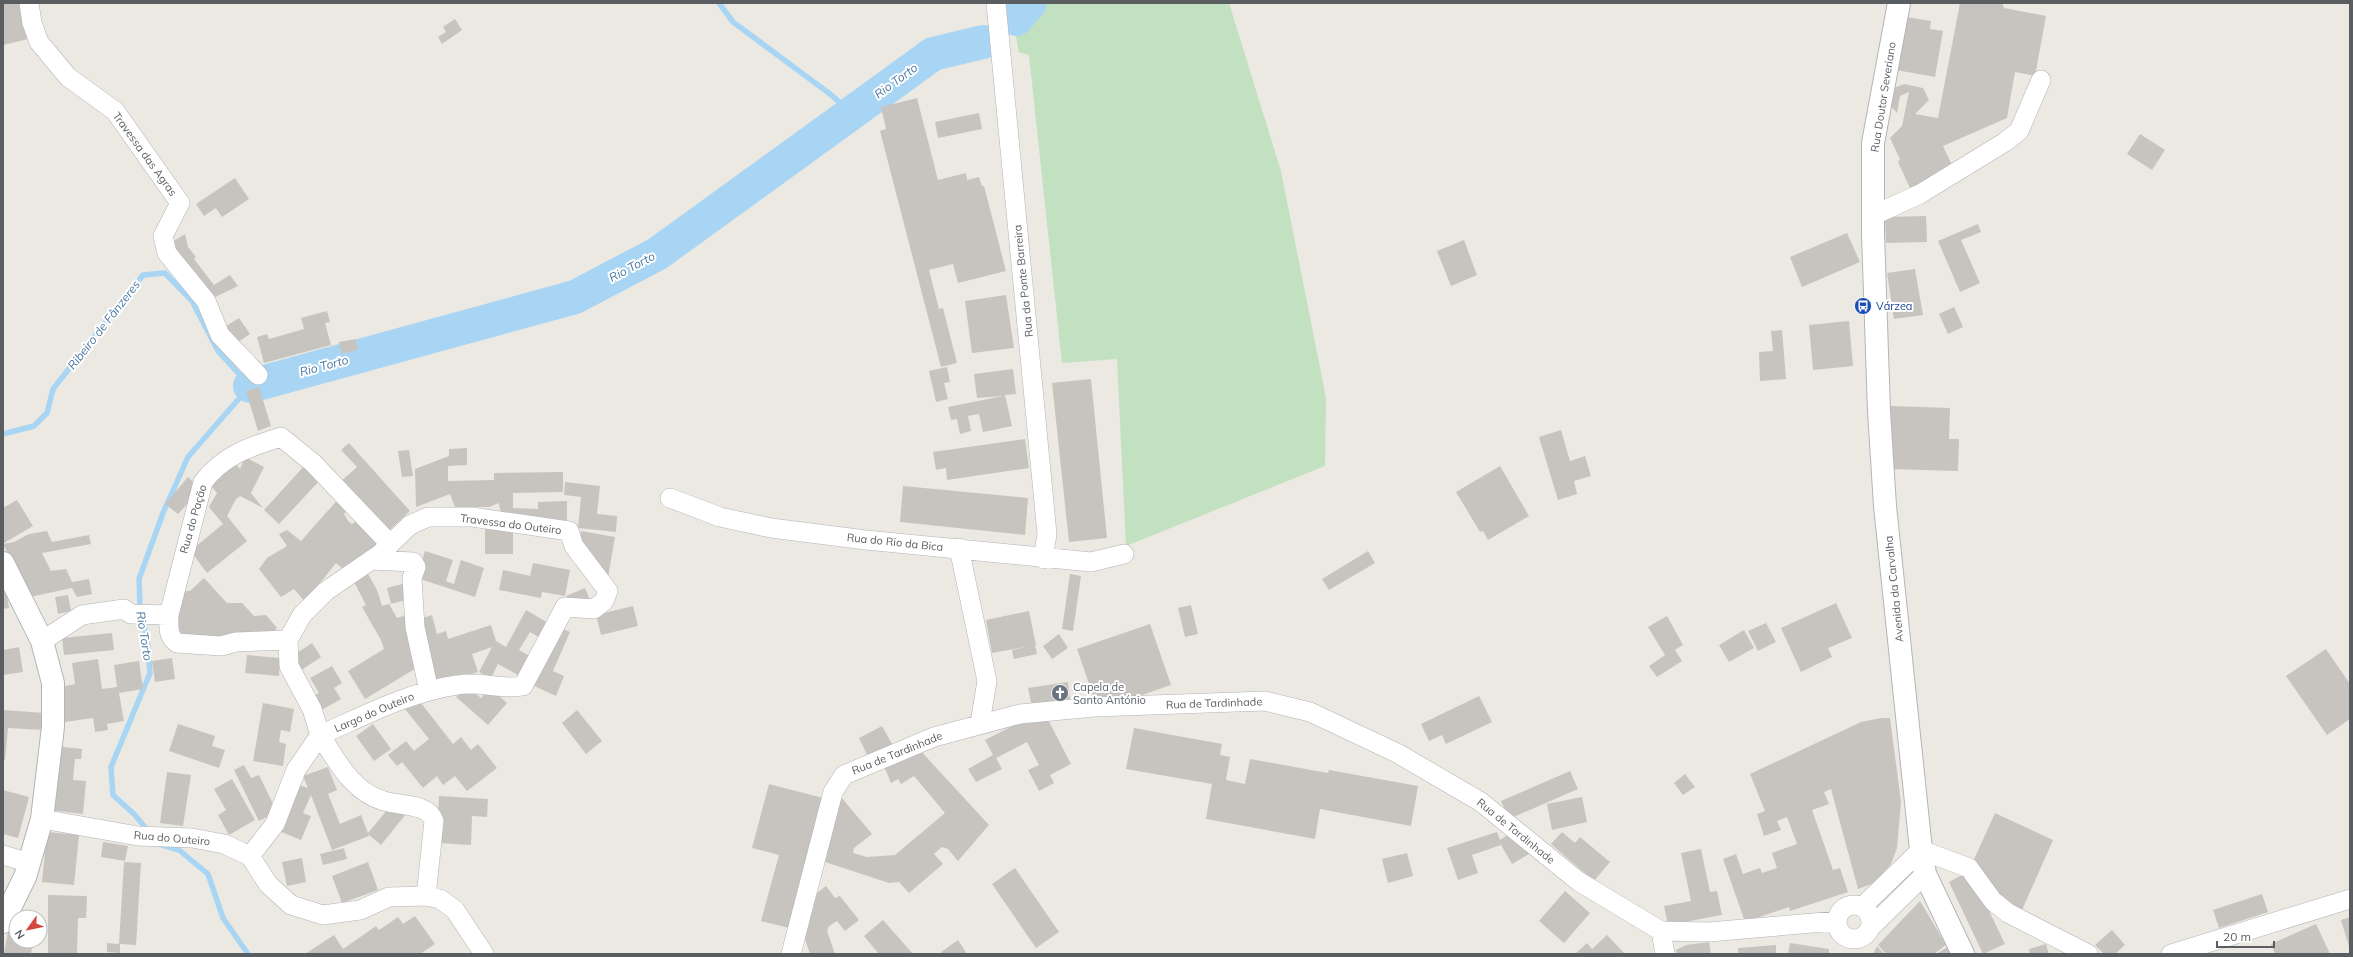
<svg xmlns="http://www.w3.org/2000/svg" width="2353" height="957" font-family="Mulish,sans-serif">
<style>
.green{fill:#c2e1c1}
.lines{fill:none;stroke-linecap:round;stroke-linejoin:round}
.stream{stroke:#a9d5f5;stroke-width:5.5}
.river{stroke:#a9d5f5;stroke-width:34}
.building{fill:#c7c4bf}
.street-casing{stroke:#b0b3b6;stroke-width:20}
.secondary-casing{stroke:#b2b5b8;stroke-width:24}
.street{stroke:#fff;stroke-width:19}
.secondary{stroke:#fff;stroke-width:22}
.labels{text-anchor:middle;stroke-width:4;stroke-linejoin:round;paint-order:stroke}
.street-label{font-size:11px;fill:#5b5e61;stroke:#fff}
.transit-label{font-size:11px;fill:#164399;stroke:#fff;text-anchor:start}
.worship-label{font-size:11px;fill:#5b616d;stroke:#fff;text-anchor:start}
.water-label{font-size:12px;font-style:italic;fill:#4978a5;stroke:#fff}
</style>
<rect width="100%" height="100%" fill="#ece9e2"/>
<path class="green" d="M1009 3H1229L1281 171 1326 398 1325 466 1126 546 1117 359 1062 363 1029 55 1019 52Z"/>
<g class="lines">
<path class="stream" d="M719 3 733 22 830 94 852 113
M3 434 34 426 47 413 53 389 143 275 165 273 192 301 218 351 250 386 188 457 163 513 139 579 140 606 147 639 150 673 111 767 113 795 135 815 148 831
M159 844 179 850 208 874 223 918 248 954"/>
<path class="river" d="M1016 19 1030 3
M250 386 575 297 657 254 933 54 983 42"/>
</g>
<path class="building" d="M3 3H20L28 39 3 45Z
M1960 3H2002L2004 8 2046 16 2035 76 2015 72 2007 118 1943 146 1959 180 1915 199 1898 162 1900 159 1890 138 1902 126 1909 92 1900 96 1897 113 1891 106 1894 88 1904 84 1923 88 1929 100 1915 114 1938 118Z
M1906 17 1931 21 1930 29 1943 31 1935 77 1896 70Z
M455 19 462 30 442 44 438 37 446 32 443 27Z
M917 98 938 180 966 173 967 180 979 177 982 186H984L1006 271 958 283 953 264 929 270 939 309 943 308 957 363 941 367 880 131 886 129 881 107Z
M979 113 982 129 938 138 935 122Z
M2140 134 2165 150 2152 170 2127 154Z
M235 178 249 199 222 217 216 208 204 216 196 204Z
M1926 216 1927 242 1886 243 1885 217Z
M1978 224 1981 232 1961 240 1980 283 1960 292 1938 241Z
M1847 233 1860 262 1802 287 1790 257Z
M185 234 188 247 196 257 194 259 214 285 230 275 238 286 213 298 176 255 172 242Z
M1464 240 1477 275 1451 286 1437 251Z
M1915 269 1923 315 1894 319 1887 273Z
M1006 295 1014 348 972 353 965 301Z
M1954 307 1963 327 1948 334 1939 314Z
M327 311 330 322 325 323 331 345 264 363 257 337 267 334 269 339 304 329 301 318Z
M239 318 250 334 234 345 223 328Z
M1849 321 1853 366 1813 370 1809 325Z
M1782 330 1786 379 1760 381 1759 352 1773 351 1771 331Z
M356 339 358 350 341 354 339 342Z
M947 367 950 382 944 383 948 399 936 402 929 371Z
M1013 369 1016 394 1005 395 1012 426 983 432 979 414 968 416 971 431 960 434 957 419 951 420 948 407 1003 396 977 398 974 374Z
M1091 379 1107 538 1069 542 1052 383Z
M259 387 271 426 258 431 246 391Z
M1891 406 1950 408 1949 439H1959L1958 471 1890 469Z
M1561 430 1570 461 1585 456 1591 476 1574 481 1577 494 1558 500 1539 437Z
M1025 439 1029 468 947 480 946 468 936 470 933 452Z
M349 443 410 511 385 534 339 483 357 467 341 450Z
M467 448V465L448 466V481L494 480V473L563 472V492L513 493V508L538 509V502L567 501V521L502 522 499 503 489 507H455L450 494 416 507 415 469 449 456V449Z
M409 450 413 476 402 477 398 451Z
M245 457 264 467 251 493 263 508 240 496 236 499 227 516 247 541 207 573 192 553 195 547 223 524 209 507 217 493 207 481 233 461 240 469Z
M306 464 322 478 279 524 264 510Z
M1500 466 1529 516 1488 540 1483 531 1480 532 1456 492Z
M188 477 201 489 178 514 165 504Z
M565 482 600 486 597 514 617 516 616 532 578 528 581 497 564 495Z
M903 486 1028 498 1025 535 900 522Z
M340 497 351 505 344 514 349 522 352 524 363 517 380 544 342 568 336 563 305 602 294 589 281 597 259 569 267 558 287 546 279 534 287 530 301 541Z
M17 500 33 526 4 543 3 508Z
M485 526H513V554H485Z
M47 531 52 542 89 535 91 544 42 553 51 571 66 569 72 582 89 579 92 594 77 597 72 588 30 597 3 544 14 542 29 534Z
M581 531 615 537 607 583 598 581 601 565 576 560Z
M425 551 453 560 446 581 454 584 461 560 484 568 475 597 417 578Z
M1368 551 1375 563 1329 590 1322 579Z
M533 563 570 570 565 596 542 592 541 598 499 590 503 570 530 576Z
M367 572 377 590 382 606 389 604 397 618 409 614 423 664 365 699 348 671 384 649 381 640 362 607 366 605 352 578Z
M1070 574 1081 576 1073 631 1062 629Z
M204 578 227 603H242L254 616 266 615 277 628 268 637 177 641 170 592 190 591Z
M406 583 410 599 391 604 387 588Z
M3 585H5L9 608 3 609Z
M585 588 590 600 572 608 566 596Z
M68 595 71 611 58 614 55 597Z
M1836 603 1852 638 1828 648 1832 657 1801 672 1781 628Z
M1191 605 1198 634 1185 637 1178 608Z
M594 606 604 613 633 606 638 626 601 635Z
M526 610 550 624 542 639 530 632 519 650 535 659 525 679 498 664 491 678 479 672 492 647 472 654 478 672 435 686 414 621 432 615 437 634 446 631 448 639 491 625 496 641 506 647Z
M1029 611 1036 645 992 653 986 620Z
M1667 616 1683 645 1675 650 1682 661 1657 677 1649 666 1665 655 1648 627Z
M1766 623 1776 642 1758 651 1748 631Z
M1150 624 1171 685 1098 710 1077 649Z
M553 625 570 632 553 671 564 676 556 696 528 683Z
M1744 630 1754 648 1729 662 1719 645Z
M112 633 114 650 64 655 62 638Z
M1059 634 1068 648 1052 659 1043 646Z
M312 643 321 657 300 671 291 657Z
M1035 645 1037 654 1014 659 1012 650Z
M19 647 23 672 3 675V650Z
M2326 649 2350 684V719L2327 735 2286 676Z
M247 655 280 658 279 676 245 673Z
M172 658 175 679 155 682 152 661Z
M98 659 102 689 117 687 114 665 139 661 143 689 119 693 124 721 107 724 108 730 95 732 93 718 65 722 60 687 75 684 72 663Z
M332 666 342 683 334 688 341 699 320 711 312 697 319 693 310 678Z
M1068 682 1070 701 1032 707 1028 688Z
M466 686 481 698 490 688 507 703 488 725 456 697Z
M414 694 453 744 461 737 471 750 478 744 497 768 467 791 455 776 443 785 437 776 423 788 402 762 397 766 388 755 406 741 414 751 429 739 401 704Z
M1479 696 1492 722 1446 744 1442 735 1429 741 1421 724Z
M263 703 294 709 290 732 281 730 279 742 286 744 283 766 253 761Z
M3 710 45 713 44 730 8 728 5 760H3Z
M577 710 602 741 586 754 562 723Z
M1043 710 1071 764 1050 775 1054 783 1039 791 1028 770 1039 765 1027 742 996 758 1002 769 976 782 968 769 993 755 985 740Z
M1881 718H1890L1901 802 1897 848 1891 864 1874 883 1858 889 1831 789 1824 792 1829 804 1812 810 1833 870 1840 868 1848 892 1790 911 1789 907 1745 922 1723 859 1736 854 1743 874 1760 868 1762 873 1777 868 1772 853 1797 844 1787 817 1777 821 1781 830 1764 836 1757 814 1765 811 1750 774 1861 722Z
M178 724 215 736 212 746 225 750 219 768 169 751Z
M373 724 391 749 374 761 356 736Z
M882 726 892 744 868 757 859 738Z
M1134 728 1222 744 1220 755 1230 757 1226 780 1245 784 1250 759 1328 773 1329 770 1418 786 1411 826 1320 809 1315 839 1206 819 1212 784 1126 769Z
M55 746 82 749 81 759H75L73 780 86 781 83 814 49 810Z
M918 748 989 825 958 861 948 849 942 847 934 854 943 864 909 893 899 882 889 883 822 861 841 797 872 834 854 848 853 853 867 857 895 855 945 813 914 776 901 784 898 779 891 783 883 764Z
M244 765 251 778 259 775 277 812 259 821 234 770Z
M328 767 337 790 328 794 340 824 361 815 368 833 393 803 406 814 381 845 368 834 369 836 332 850 311 795 303 813 311 816 301 840 279 831 299 785 308 788 303 776Z
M1570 771 1578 789 1509 819 1501 801Z
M167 772 191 775 183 826 160 823Z
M1685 774 1695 787 1683 795 1674 783Z
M232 779 255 820 229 835 218 815 226 810 214 789Z
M769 784 823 798 789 928 761 921 779 855 752 848Z
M3 790 29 797 18 838 3 834Z
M439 796 488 799 487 817 472 816 471 845 437 843Z
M1582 797 1587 822 1552 830 1547 804Z
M1995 813 2053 840 2022 910 1979 890 2005 944 1983 954 1949 882 1964 874 1966 877Z
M1514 831 1529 854 1512 864 1501 845 1472 855 1478 873 1458 880 1447 848 1497 832 1500 840Z
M47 832 79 835 74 885 42 882Z
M1562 832 1575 843 1580 837 1610 862 1594 881 1551 844Z
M103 842 128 846 125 861 101 857Z
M344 848 347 859 323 865 320 854Z
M1701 849 1710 892 1717 891 1722 915 1668 925 1664 906 1691 901 1681 853Z
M1407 853 1413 876 1388 883 1382 859Z
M302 858 306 882 287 886 282 862Z
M124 862 141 863 136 945 120 944V953L107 952V943L119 944Z
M368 862 378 890 342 903 332 876Z
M1015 868 1059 932 1036 948 992 884Z
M826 886 835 898 840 896 859 920 845 931 837 921 829 926 827 931 835 954H810L800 924 816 894Z
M1565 891 1590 913 1564 943 1539 921Z
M2262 894 2268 912 2219 928 2213 910Z
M48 895 87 896 86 918H78L77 954H48Z
M1920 901 1946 945 1934 954H1886L1878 945Z
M11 915 16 916V941H33L31 954 4 953Z
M415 916 435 944 420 954H305L334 935 343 949 376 926 379 930 398 917 403 924Z
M2350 917V950L2341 920Z
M883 920 913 954H879L864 936Z
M2316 924 2330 954H2275L2271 944Z
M2112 930 2125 945 2115 954H2104L2095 945Z
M1607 935 1625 954H1575L1587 943 1592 949Z
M958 940 967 954H942L941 952Z
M1709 942 1711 954H1677L1676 950 1686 945Z
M1790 943 1829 949V954H1788Z
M2046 944 2049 954H2030L2029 949Z
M1776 945V954H1738V948Z
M1953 945 1957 954H1936L1946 948Z
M1877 946 1884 954H1873Z"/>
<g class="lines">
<g class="street-casing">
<path id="street" d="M29 3 32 23 39 42 68 77 115 111 180 203 163 236 167 253 206 301 220 335 258 375
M996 3 1047 534 1043 559
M1874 215 1920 194 2005 142 2019 131 2041 80
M670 498 720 517 771 528 866 540 1091 562 1124 554
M959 548 987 681 980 723
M371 560 413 562 416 567 412 578 415 627 429 691
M169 615C169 626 167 636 177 643L221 646 236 642 288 640
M42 641 82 615 124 609 131 614 169 615 203 482C224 455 249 447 281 437L313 463 390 544
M42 819 138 836 192 838 224 844 250 856 268 884 291 905 323 915 360 910 389 897 426 896 440 899 455 910 484 954
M3 855 30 863
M250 856 275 824 296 770 320 735 312 709 289 666 288 640 302 615 326 591 380 554 410 525 428 517H472L569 531 574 546 608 591 604 601 594 609 565 607 523 686C501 690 480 681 457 685 409 692 364 716 320 735 337 761 352 792 384 801 400 806 428 803 434 821L426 896
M1837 922a17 17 0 1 1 34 0a17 17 0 1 1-34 0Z
M1862 907 1921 850 1969 868 1993 901 2008 913 2088 954
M1870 928 1925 874
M1661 931 1665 954
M791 954 833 792 844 775 934 737 1020 714 1094 707 1265 701 1310 712 1397 753 1481 802 1578 881 1661 931 1709 932 1836 921
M2171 954 2350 899"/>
</g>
<g class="secondary-casing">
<path id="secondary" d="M1899 3 1873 143V234L1879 411 1885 506 1921 850 1925 874 1963 954
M3 563 42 641 53 683V727L42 819 25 877 3 922"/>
</g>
<use href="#street" class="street"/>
<use href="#secondary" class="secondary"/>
</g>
<defs>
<g id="bus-disc" transform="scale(0.9)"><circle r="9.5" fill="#1a4fb4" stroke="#fff"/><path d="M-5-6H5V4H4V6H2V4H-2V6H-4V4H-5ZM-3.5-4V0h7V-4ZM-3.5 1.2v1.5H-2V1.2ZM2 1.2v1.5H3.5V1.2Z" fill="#fff"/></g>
<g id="church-disc" transform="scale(0.9)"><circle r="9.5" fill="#6b7280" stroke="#fff"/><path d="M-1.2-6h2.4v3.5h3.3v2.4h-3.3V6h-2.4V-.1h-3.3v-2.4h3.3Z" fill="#fff"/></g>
</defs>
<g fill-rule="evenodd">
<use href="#bus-disc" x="1863" y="306"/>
<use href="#church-disc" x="1060" y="693"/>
</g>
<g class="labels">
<g class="street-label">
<text transform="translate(1883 97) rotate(-81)" y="4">Rua Doutor Severiano</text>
<text transform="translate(145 154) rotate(54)" y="4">Travessa das Agras</text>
<text transform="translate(1023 281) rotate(-96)" y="4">Rua da Ponte Barreira</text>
<text transform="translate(193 519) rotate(-74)" y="4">Rua do Pação</text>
<text transform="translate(511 524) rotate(7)" y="4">Travessa do Outeiro</text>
<text transform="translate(895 542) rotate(6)" y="4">Rua do Rio da Bica</text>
<text transform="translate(1894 589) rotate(-96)" y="4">Avenida da Carvalha</text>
<text transform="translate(1214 703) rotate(-2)" y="4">Rua de Tardinhade</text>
<text transform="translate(374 712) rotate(-23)" y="4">Largo do Outeiro</text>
<text transform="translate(897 753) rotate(-22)" y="4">Rua de Tardinhade</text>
<text transform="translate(1516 831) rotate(39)" y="4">Rua de Tardinhade</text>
<text transform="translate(172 838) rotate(5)" y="4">Rua do Outeiro</text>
</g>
<g class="transit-label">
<text x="1876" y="310">Várzea</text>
</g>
<g class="worship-label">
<text x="1073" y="691">Capela de<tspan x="1073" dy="13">Santo António</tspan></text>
</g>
<g class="water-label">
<text transform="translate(896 81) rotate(-36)" y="4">Rio Torto</text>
<text transform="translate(632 267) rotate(-28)" y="4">Rio Torto</text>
<text transform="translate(104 325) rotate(-52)" y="4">Ribeiro de Fânzeres</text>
<text transform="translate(324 366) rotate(-15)" y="4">Rio Torto</text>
<text transform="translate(144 636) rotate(81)" y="4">Rio Torto</text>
</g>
</g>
<rect width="2353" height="957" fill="none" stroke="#5b5e61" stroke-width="8"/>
<g transform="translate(28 929) rotate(237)"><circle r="19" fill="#ffffff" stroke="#bdbfc0"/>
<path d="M0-3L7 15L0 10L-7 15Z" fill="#d5483f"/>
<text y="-6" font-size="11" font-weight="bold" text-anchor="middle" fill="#5b5e61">N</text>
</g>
<path d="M2217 941v6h57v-6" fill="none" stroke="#5b5e61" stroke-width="2"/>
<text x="2223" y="941" font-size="12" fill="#5b5e61" stroke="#ffffff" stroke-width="3" paint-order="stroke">20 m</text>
</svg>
